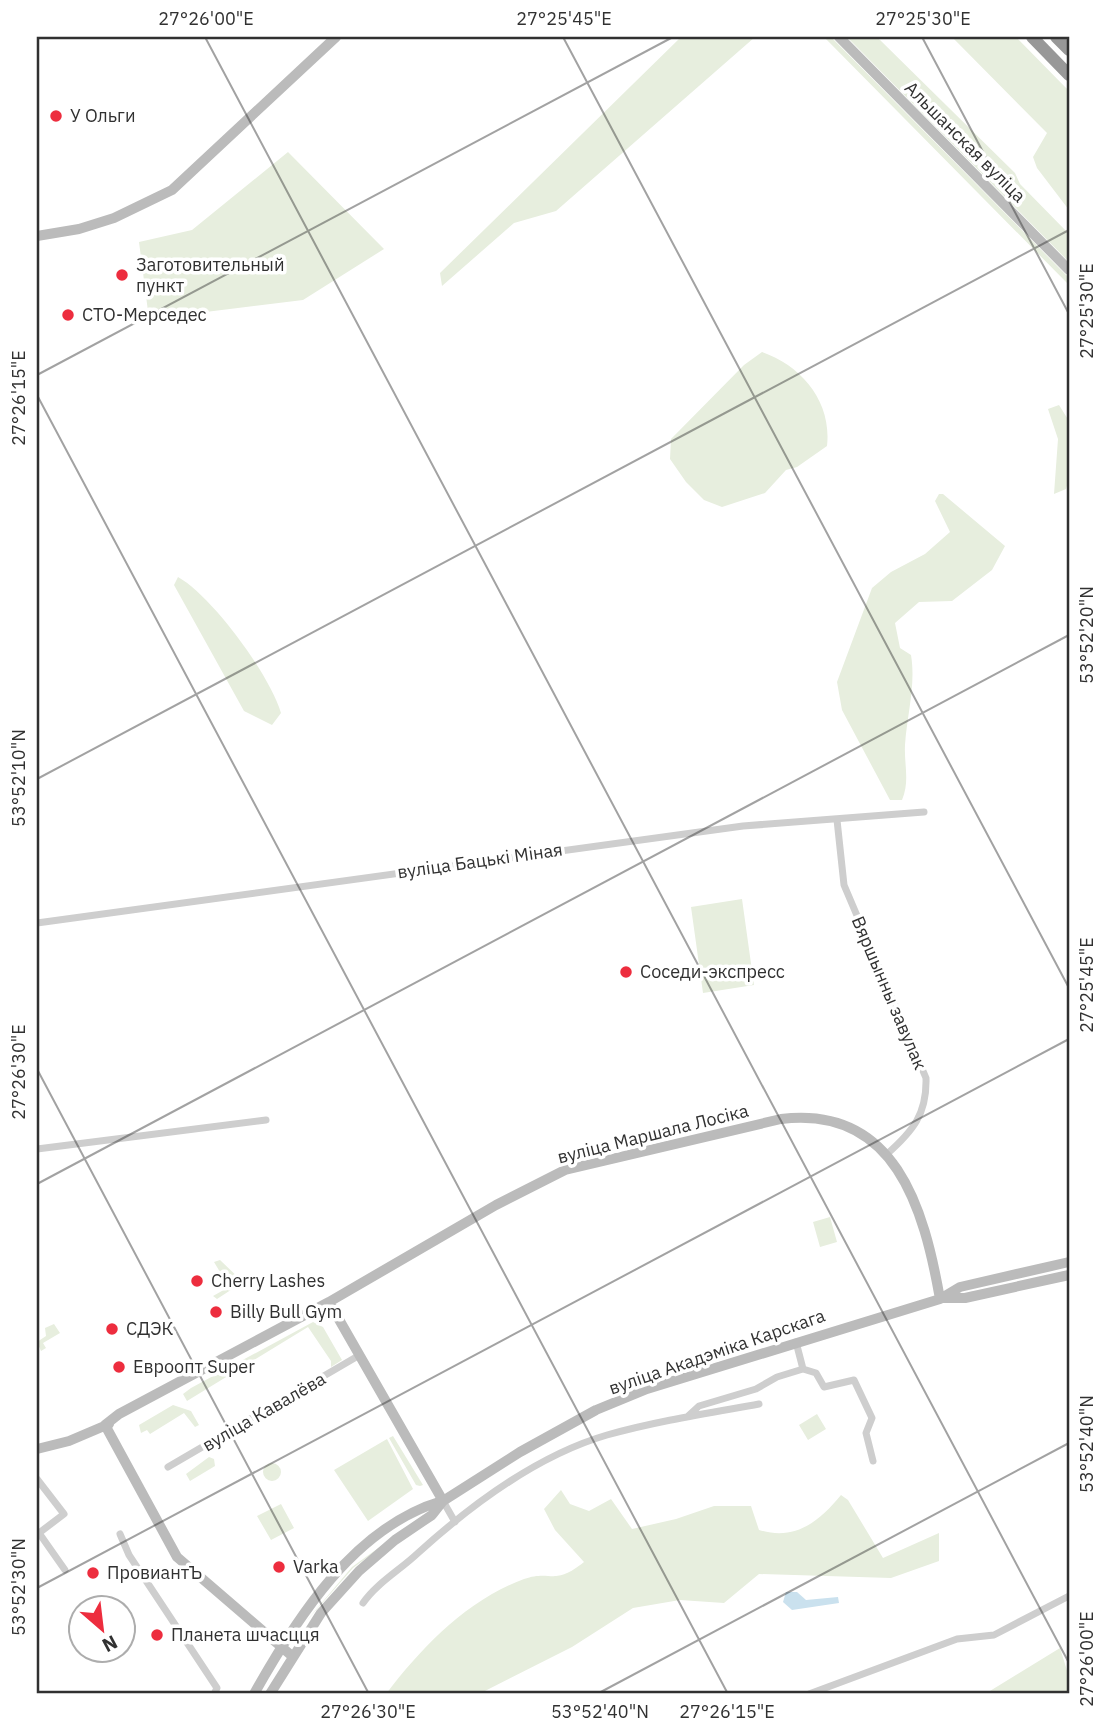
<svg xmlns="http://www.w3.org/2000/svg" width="1106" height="1731" font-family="'IBM Plex Sans',sans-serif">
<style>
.green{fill:#e7eede}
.water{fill:#cae1ee}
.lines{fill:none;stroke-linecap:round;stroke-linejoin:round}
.street{stroke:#cecece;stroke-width:7}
.secondary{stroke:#bbb;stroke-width:10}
.highway{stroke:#989898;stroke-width:12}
.ticks{fill:none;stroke:#313131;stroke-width:2;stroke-opacity:0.45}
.poi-dot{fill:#ed2d3e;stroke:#fff;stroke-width:2.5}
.labels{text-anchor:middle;stroke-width:7;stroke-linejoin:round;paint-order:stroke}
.poi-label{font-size:18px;fill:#313131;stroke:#fff;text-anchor:start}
.street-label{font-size:18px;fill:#313131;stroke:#fff}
.neatline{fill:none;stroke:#313131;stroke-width:2.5}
.ticks-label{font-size:18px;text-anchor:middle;fill:#313131}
</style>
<rect width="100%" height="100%" fill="#fff"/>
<path class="green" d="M681 37H755L556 211 514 223 442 286 440 273Z
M824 37H831L1069 278V285Z
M847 37H877L1015 173 1020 184 1069 234V262Z
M952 37H1016L1069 91V210L1037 168 1033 157 1047 133Z
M288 152 384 249 303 300 149 319 139 242 192 230Z
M762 352C802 366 832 402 827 446L797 467 786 470 765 493 722 507 704 500 686 482 670 459 671 439 744 365Z
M1059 405 1069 421V479L1066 489 1054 494 1058 439 1048 409Z
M939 494H943L1005 546 992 570 952 601 919 602 895 623 900 648 911 655C916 685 907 715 905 745 904 765 910 781 902 800H890L842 710 837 682 872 588 891 572 925 554 950 532 935 501Z
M178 577C212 596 270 675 281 713L272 725 244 711 174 585Z
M742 899 754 985 703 993 691 907Z
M830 1217 837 1242 820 1247 813 1222Z
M220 1260 243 1282 217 1299 213 1296 229 1287 214 1262Z
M313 1322 323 1327 342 1360 331 1367V1361L308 1327 187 1401 183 1394 191 1388Z
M54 1324 60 1333 43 1343 46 1348 41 1351 37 1342 46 1336 45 1328Z
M173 1405 191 1411 199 1425 195 1427 184 1413 150 1434 147 1430 141 1433 139 1425Z
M817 1414 826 1429 808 1440 799 1425Z
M393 1436 423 1485 420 1486 416 1485 389 1438Z
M387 1439 413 1489 368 1521 334 1470Z
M209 1457 214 1459 215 1466 190 1481 186 1474Z
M263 1472a9 9 0 1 1 18 0a9 9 0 1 1-18 0Z
M561 1490 570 1504 589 1511 611 1499 632 1529 676 1519 714 1506H751L759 1530C795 1541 819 1522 841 1495L848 1500 883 1558 939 1533V1561L891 1578 759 1574 724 1603 680 1600 633 1608 572 1647 479 1694H386C422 1647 467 1600 524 1579 552 1569 553 1587 584 1562L555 1530 544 1509Z
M281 1504 294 1528 271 1540 257 1516Z
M424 1515 353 1568 303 1625 352 1567Z
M1060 1648 1069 1677V1694H985Z"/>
<path class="water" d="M786 1592H797L806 1600 838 1597 839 1603 792 1610 783 1602Z"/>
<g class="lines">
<path class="street" d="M837 820 844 885 926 1078C927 1114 913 1131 887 1154
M37 923 743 826 924 812
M37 1149 266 1120
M796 1342 803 1369
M687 1417 699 1406 756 1389 777 1377 803 1369 816 1373 824 1387 854 1380 872 1418 866 1433 873 1461
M168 1467 358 1356
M37 1479 64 1514 39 1533 65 1570
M443 1501 455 1522
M120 1534 129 1555 217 1688 214 1694
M363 1603C377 1583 400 1570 418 1553 471 1505 538 1455 607 1435 657 1421 709 1413 759 1404
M809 1694 957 1639 994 1635 1069 1596"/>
<path class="secondary" d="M839 37 1069 270
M37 236 79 229 114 218 172 190 336 37
M944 1298H965L1069 1275
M329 1302 443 1501
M105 1425 119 1414 329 1302 496 1205 565 1170 781 1119C895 1105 924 1208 940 1299
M105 1425 177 1557 292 1656
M37 1449 69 1441 109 1424
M254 1694C296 1619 354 1527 442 1501
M270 1694 321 1613 359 1571 395 1540 432 1515 443 1501 520 1452 596 1410 647 1389 940 1299 960 1287 1069 1262"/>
<path class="highway" d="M1032 37 1069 75
M1056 37 1069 50"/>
</g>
<path class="ticks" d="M205 37 1069 1663M563 37 1069 988M922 37 1069 314M37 375 673 37M37 395 728 1694M37 779 1069 230M37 1069 369 1694M37 1184 1069 635M37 1588 1069 1039M597 1694 1069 1443"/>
<g class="poi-dot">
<circle cx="56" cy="116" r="7"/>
<circle cx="122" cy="275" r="7"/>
<circle cx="68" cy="315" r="7"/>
<circle cx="626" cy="972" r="7"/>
<circle cx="197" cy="1281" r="7"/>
<circle cx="216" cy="1312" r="7"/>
<circle cx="112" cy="1329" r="7"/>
<circle cx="119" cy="1367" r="7"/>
<circle cx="279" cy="1567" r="7"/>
<circle cx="93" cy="1573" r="7"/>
<circle cx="157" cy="1635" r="7"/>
</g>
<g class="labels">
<g class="poi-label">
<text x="70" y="122">У Ольги</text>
<text x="136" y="271">Заготовительный<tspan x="136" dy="21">пункт</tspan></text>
<text x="82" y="321">СТО-Мерседес</text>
<text x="640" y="978">Соседи-экспресс</text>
<text x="211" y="1287">Cherry Lashes</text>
<text x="230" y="1318">Billy Bull Gym</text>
<text x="126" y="1335">СДЭК</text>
<text x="133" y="1373">Евроопт Super</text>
<text x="293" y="1573">Varka</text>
<text x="107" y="1579">ПровиантЪ</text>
<text x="171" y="1641">Планета шчасцця</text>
</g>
<g class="street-label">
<text transform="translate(965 142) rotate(45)" y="6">Альшанская вуліца</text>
<text transform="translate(480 861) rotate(-8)" y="6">вуліца Бацькі Міная</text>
<text transform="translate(889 993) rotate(67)" y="6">Вяршынны завулак</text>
<text transform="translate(653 1134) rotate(-14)" y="6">вуліца Маршала Лосіка</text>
<text transform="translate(717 1352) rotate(-19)" y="6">вуліца Акадэміка Карскага</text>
<text transform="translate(264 1412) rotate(-30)" y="6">вуліца Кавалёва</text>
</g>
</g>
<rect width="1106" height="1731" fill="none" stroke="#ffffff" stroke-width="77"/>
<g transform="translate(102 1629) rotate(152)"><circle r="33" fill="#ffffff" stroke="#adadad" stroke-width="2"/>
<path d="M0-5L12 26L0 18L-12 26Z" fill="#ed2d3e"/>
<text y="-10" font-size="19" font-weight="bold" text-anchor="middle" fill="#313131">N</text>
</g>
<rect x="38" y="38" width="1030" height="1654" class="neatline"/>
<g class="ticks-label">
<text x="206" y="25">27°26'00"E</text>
<text x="564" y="25">27°25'45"E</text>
<text x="923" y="25">27°25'30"E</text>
<text transform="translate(1087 311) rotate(-90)" y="6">27°25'30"E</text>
<text transform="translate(19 398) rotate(-90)" y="6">27°26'15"E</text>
<text transform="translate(1087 635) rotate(-90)" y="6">53°52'20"N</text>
<text transform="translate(19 778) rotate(-90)" y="6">53°52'10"N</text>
<text transform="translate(1087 985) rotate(-90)" y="6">27°25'45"E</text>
<text transform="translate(19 1072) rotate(-90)" y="6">27°26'30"E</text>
<text transform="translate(1087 1444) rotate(-90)" y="6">53°52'40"N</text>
<text transform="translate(19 1587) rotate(-90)" y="6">53°52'30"N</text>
<text transform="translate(1087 1659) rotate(-90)" y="6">27°26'00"E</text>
<text x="368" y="1718">27°26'30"E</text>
<text x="600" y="1718">53°52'40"N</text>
<text x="727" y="1718">27°26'15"E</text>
</g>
</svg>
